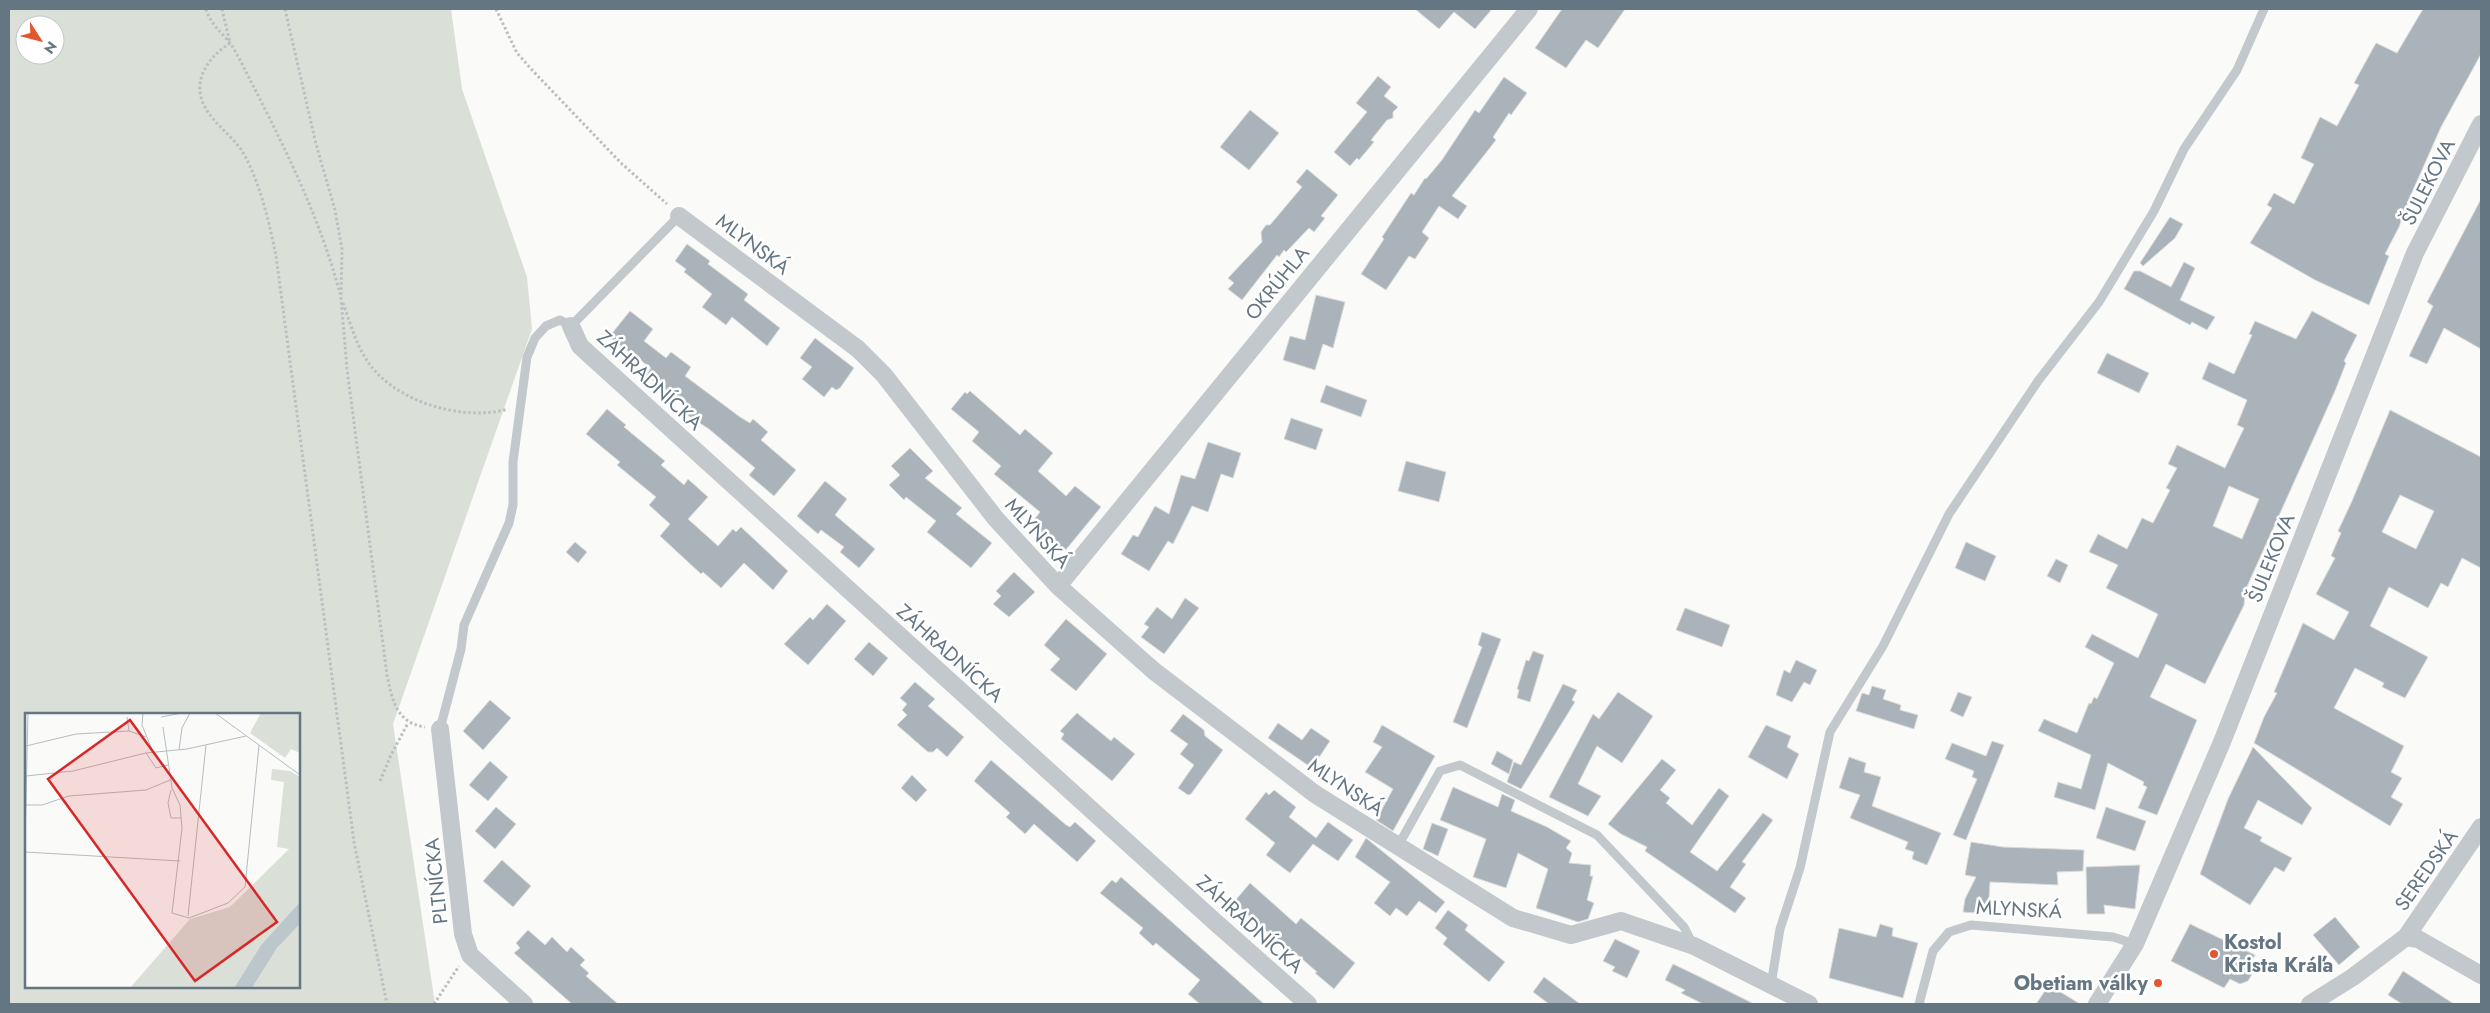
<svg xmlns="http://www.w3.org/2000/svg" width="2490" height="1013" font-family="Jost,sans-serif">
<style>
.green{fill:#dadfd7;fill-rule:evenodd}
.building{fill:#aab3b9;stroke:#dcdcda;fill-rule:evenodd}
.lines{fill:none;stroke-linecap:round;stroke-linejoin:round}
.path{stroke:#bbbfc2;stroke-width:3;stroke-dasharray:2.5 2.5;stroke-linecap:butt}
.service{stroke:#c3c8cc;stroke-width:9}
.minor{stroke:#c3c8cc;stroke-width:18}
.poi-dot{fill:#e4572e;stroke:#fff;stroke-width:2}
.labels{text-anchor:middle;stroke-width:5;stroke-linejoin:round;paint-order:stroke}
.street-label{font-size:20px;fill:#657683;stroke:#fff}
.poi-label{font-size:20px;font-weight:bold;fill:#657683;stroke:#fff;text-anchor:start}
.inset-road{fill:none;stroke:#b5bdc2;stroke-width:1}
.view{fill:#d62828;fill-opacity:0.15;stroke:#d62828;stroke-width:2.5}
.inset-edge{fill:none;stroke:#657683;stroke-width:2.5}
</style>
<rect width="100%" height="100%" fill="#fafaf8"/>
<path class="green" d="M9 9H451L462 89 527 277 532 329 393 724 435 1004H9ZM25 25H55V55H25ZM26 714H299V987H26Z"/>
<path class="building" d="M1415 9H1492L1475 29 1454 12 1439 29Z
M1562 9H1625L1598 48 1586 40 1566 68 1535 48Z
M2423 9H2481V54L2441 127 2410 197 2399 227 2385 254 2389 256 2369 305 2315 280 2250 243 2272 208 2267 205 2274 193 2294 204 2314 164 2301 158 2320 117 2337 126 2359 85 2354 83 2376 43 2397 53Z
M1378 76 1391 87 1384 96 1398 107 1393 112V118L1387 120 1371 140 1374 142 1359 160 1357 158 1350 166 1334 152 1367 112 1356 103Z
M1504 77 1527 93 1511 115 1509 113 1493 137 1496 140 1452 196 1467 206 1458 219 1439 206 1422 232 1429 238 1415 259 1409 256 1386 290 1361 274 1384 239 1382 237 1411 193 1414 195 1425 178 1426 179 1442 160 1475 110 1479 113Z
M1250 110 1279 133 1249 170 1220 147Z
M1307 169 1338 195 1321 216 1325 218 1314 232 1309 228 1286 252 1284 250 1279 257 1277 255 1242 300 1228 289 1234 283 1228 278 1262 242 1261 232 1266 225H1270L1302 187 1296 182Z
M2481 199V349L2444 328 2427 364 2409 356 2433 306 2427 302Z
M2170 217 2183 224 2175 238 2143 266 2140 263Z
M687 244 710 261 708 264 748 294 744 300 780 328 767 346 732 317 726 325 702 307 712 294 684 272 686 269 675 261Z
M2184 262 2195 268 2180 300 2215 317 2207 330 2192 322 2190 325 2124 289 2134 271H2140L2171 287Z
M1316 295 1345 302 1333 348 1323 344 1315 370 1283 360 1290 336 1305 340Z
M630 311 653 329 644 341 666 358 671 352 691 367 685 376 740 417 750 423 753 419 768 432 761 440 796 470 774 496 749 475 755 468 709 429 681 411 685 405 646 375 651 368 609 337Z
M2312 311 2357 335 2344 361 2346 363 2335 391 2245 591 2244 605 2205 684 2166 664 2150 697 2197 720 2157 815 2138 808 2147 787 2143 785 2144 782 2108 763 2095 810 2054 797 2058 782 2081 789 2091 755 2038 731 2044 719 2077 733 2089 703 2091 704 2094 697 2097 699 2114 663 2085 647 2092 634 2138 658 2158 614 2106 588 2118 565 2089 552 2098 534 2127 549 2142 518 2153 523 2170 490 2166 488 2177 468 2168 464 2177 445 2225 468 2244 428 2237 425 2247 400 2202 379 2209 362 2234 374 2252 335 2249 334 2255 321 2296 339ZM2229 486 2259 499 2242 539 2213 526Z
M815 338 854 368 840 388 836 390 832 387 824 397 802 379 812 367 800 358Z
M2107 353 2149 373 2139 393 2097 373Z
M1326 385 1367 400 1361 417 1320 402Z
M970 391 1020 435 1025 429 1053 453 1038 471 1066 496 1075 486 1101 507 1064 552 1031 524 1040 512 994 474 1001 466 972 441 979 432 951 409 965 392 967 394Z
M607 409 626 425 624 427 665 461 661 465 684 485 688 479 708 497 688 519 718 546 733 529 736 532 741 527 788 571 773 590 744 563 721 588 703 572 701 574 660 536 670 524 649 505 656 497 617 465 620 462 586 434Z
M2390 410 2481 457V568L2462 558 2448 587 2441 583 2428 608 2389 587 2370 626 2428 657 2405 698 2382 687 2384 683 2355 668 2334 708 2404 746 2391 772 2402 778 2391 797 2403 804 2390 826 2254 743 2264 717 2277 693 2274 692 2303 623 2334 640 2349 612 2316 594 2335 558 2331 556 2341 533 2338 531 2352 501ZM2400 495 2434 511 2416 549 2382 532Z
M1291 418 1323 429 1316 450 1284 439Z
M1208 442 1241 453 1233 478 1221 474 1208 512 1192 506 1173 544 1168 541 1149 571 1121 554 1133 535 1138 537 1155 506 1169 514 1181 475 1195 479Z
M910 448 933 471 925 478 962 508 956 514 992 543 971 568 927 532 936 521 906 497 904 500 889 485 900 475 891 466Z
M1406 461 1446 472 1439 502 1398 491Z
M825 481 847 499 835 515 875 549 859 568 840 552 844 547 821 530 818 534 797 516Z
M575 542 587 552 578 563 566 552Z
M1966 542 1996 556 1985 581 1955 568Z
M2056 559 2068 565 2060 583 2047 576Z
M1014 572 1035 592 1009 617 993 604 1001 596 996 591Z
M1185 598 1199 608 1164 654 1141 637 1149 627 1144 624 1157 607 1172 619Z
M827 604 846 621 808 665 784 644 810 617 813 620Z
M1685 608 1730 625 1722 647 1676 630Z
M1066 619 1107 654 1076 691 1050 670 1060 659 1044 645Z
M1482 632 1501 639 1467 728 1453 722 1482 647 1478 645Z
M869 642 888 658 873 676 854 659Z
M1533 651 1544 655 1530 702 1517 698 1519 690 1517 689 1526 660 1529 661Z
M1796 660 1817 670 1810 685 1804 682 1792 702 1776 695 1784 670 1790 673Z
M915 682 935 699 928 706 964 737 947 757 937 748 933 752H928L897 725 907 715 902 710 907 704 900 698Z
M1563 684 1577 690 1572 700 1575 702 1521 789 1507 782 1514 762 1521 765Z
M1872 686 1886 690 1883 699 1901 705 1900 710 1918 715 1914 729 1856 711 1862 693 1869 695Z
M1618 692 1653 716 1622 763 1597 746 1578 784 1601 796 1588 816 1549 797 1593 714 1599 719Z
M1958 692 1972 697 1963 717 1950 711Z
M490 700 511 718 483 750 463 731Z
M1077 713 1111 741 1114 737 1135 754 1112 781 1061 739 1064 734 1060 731Z
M1183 714 1204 730 1205 736 1223 750 1191 794 1188 795 1178 788 1194 765 1180 754 1188 744 1170 731Z
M1278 723 1302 740 1311 728 1330 741 1312 768 1268 738Z
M1382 725 1435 756 1393 831 1376 820 1393 789 1365 772 1382 747 1373 742Z
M1766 725 1791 736 1787 747 1799 754 1787 779 1748 757Z
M1992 741 2004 745 1966 840 1953 835 1977 779 1972 777 1974 771 1945 759 1952 743 1986 756Z
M2253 747 2312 808 2302 825 2258 800 2244 828 2262 837 2260 841 2292 858 2284 872 2275 867 2250 905 2200 874 2228 799Z
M1497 751 1513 760 1509 774 1491 764Z
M1849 757 1866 763 1864 772 1881 777 1872 806 1941 833 1927 865 1912 859 1914 852 1905 849 1908 842 1850 818 1860 795 1839 788Z
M1662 759 1676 770 1660 790 1670 798 1666 803 1692 825 1719 788 1729 796 1690 852 1717 871 1763 813 1773 820 1742 862 1746 864 1730 887 1746 898 1735 913 1645 851 1647 847 1621 834 1608 824Z
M991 760 1066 825 1070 827 1075 822 1096 841 1077 862 1034 824 1025 834 1006 817 1010 813 974 781Z
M490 761 508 777 488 801 469 785Z
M912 775 927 790 916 802 901 788Z
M1453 787 1498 807 1502 794 1515 800 1511 811 1547 827 1571 841 1566 848 1572 853 1569 863 1591 865 1590 876H1593L1587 900 1594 903 1588 919 1578 922 1536 908 1548 869 1518 853 1506 888 1473 877 1486 839 1440 820Z
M1274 790 1296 807 1289 817 1316 838 1328 822 1353 840 1338 861 1313 844 1290 873 1266 855 1275 843 1245 819 1266 792 1269 795Z
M496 807 516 824 495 849 475 831Z
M2106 807 2146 821 2135 851 2096 838Z
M1432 823 1448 829 1438 856 1423 849Z
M1366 838 1445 902 1436 913 1419 901 1407 916 1396 908 1390 916 1374 903 1390 882 1355 857Z
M1971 842 2003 847 2084 850 2083 871 2057 872 2058 885 1990 882 1988 914 1963 912 1965 899 1976 877 1965 875Z
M502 860 531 886 513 907 483 881Z
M2140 865 2135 909 2104 905 2105 914H2087L2086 867Z
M1121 877 1182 931 1264 1004H1200L1188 994 1200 980 1156 943 1153 946 1139 933 1143 928 1100 893 1112 880 1116 883Z
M1250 883 1296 924 1301 918 1355 963 1334 989 1315 973 1317 972 1293 951 1291 953 1234 902Z
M1448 910 1468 925 1465 930 1505 962 1489 982 1443 944 1447 938 1435 928Z
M2335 917 2360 947 2339 965 2313 935Z
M1880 924 1893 928 1892 936 1918 943 1903 998 1829 978 1839 928 1876 937Z
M2190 924 2255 955 2249 966 2252 974 2248 981 2240 984 2230 979 2224 988 2171 961Z
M528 930 545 945 552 937 567 952 571 947 585 960 580 965 589 973 586 976 618 1004H572L514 953 520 948 516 943Z
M1615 939 1640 951 1627 978 1612 971 1615 967 1603 961Z
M1673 964 1700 977 1754 1004H1703L1681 993 1685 990 1665 980Z
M2403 971 2454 1004H2402L2388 995Z
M1544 977 1580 1004H1549L1533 992Z
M2049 985 2080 1004H2036Z"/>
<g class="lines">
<path class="path" d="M206 9C210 23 221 32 230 43 235 50 239 58 243 66 280 138 320 216 340 294
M222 9 230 43C213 54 195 74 201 97 206 119 232 134 244 154 261 186 269 222 276 256L354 842 387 1004
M285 9 316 144 335 210 342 249 341 298 347 369 387 675C392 699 396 723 425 727
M496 9 517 53 533 71 621 163 667 204
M343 303C350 322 356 345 368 362 395 402 463 422 508 409
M380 781 391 755 408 723
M434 1004 459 966"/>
<path class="service" d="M440 729 461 649 464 625 509 523 513 505V462L527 357 535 338 546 326 560 320 571 326 679 216
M1398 846 1440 771 1460 765 1597 835 1684 927 1693 945
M1771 985 1780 929 1800 868 1830 732 1883 646 1949 514 2038 381 2099 302 2154 211 2184 149 2237 70 2264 9
M1919 1004 1933 951 1949 932 1971 925 2113 937 2135 944"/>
<path class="minor" d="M679 216 858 349 884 375 996 519 1058 586 1154 671 1315 794 1513 918 1571 935 1621 921 1694 946 1809 1004
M571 326 580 346 1214 921 1308 1004
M1058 586 1529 9
M440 729 463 934 470 955 524 1004
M2406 937 2481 827
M2097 1004 2135 944 2222 742 2415 253 2481 124
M2310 1004 2353 977 2406 937 2418 939 2481 975"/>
</g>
<g class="poi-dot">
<circle cx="2214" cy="954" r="5"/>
<circle cx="2158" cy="983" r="5"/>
</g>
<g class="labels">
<g class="street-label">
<text transform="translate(2428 182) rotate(-63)" y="7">ŠULEKOVA</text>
<text transform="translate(753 244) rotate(37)" y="7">MLYNSKÁ</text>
<text transform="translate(1277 283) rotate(-51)" y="7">OKRÚHLA</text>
<text transform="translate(650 380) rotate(43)" y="7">ZÁHRADNÍCKA</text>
<text transform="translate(1038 533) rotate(48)" y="7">MLYNSKÁ</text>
<text transform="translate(2271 558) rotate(-68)" y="7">ŠULEKOVA</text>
<text transform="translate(950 653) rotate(42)" y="7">ZÁHRADNÍCKA</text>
<text transform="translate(1346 787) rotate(34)" y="7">MLYNSKÁ</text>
<text transform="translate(2426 870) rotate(-55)" y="7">SEREDSKÁ</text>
<text transform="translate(436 881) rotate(-96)" y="7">PLTNÍCKA</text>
<text transform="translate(2019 909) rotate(3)" y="7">MLYNSKÁ</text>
<text transform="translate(1250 924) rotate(42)" y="7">ZÁHRADNÍCKA</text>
</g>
<g class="poi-label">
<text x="2224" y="949">Kostol<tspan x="2224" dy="23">Krista Kráľa</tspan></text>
<text x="2148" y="990" text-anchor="end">Obetiam války</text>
</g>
</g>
<g transform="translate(25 713)">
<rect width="275" height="275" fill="#fafaf8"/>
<path d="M236 0H275V40L266 36 260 45 225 20ZM247 56 265 58 275 64V189L236 232 209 275H105L165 206 205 194 264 136 252 134 259 69 246 67ZM275 211V275H227L252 235Z" fill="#dadfd7"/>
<path d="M275 189V211L252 235 227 275H209L236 232Z" fill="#bbc7cb"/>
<path class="inset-road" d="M118 0 117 12 128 39M190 0 275 62M102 4 104 18 121 24M136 4 157 0M138 14 147 75 155 92 157 115 147 200 164 205 203 190 220 174 234 32M1 33 51 21 104 18M154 37 157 15 165 0M121 40 131 55 143 52M1 63 48 58 121 40 162 36 221 23M146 77 143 90 146 105H156M1 92H17L44 83 121 77 145 67M0 130 3 0M0 139 155 148M163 203 181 32"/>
<path class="view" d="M105 7 252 209 170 268 23 66Z"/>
<rect width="275" height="275" class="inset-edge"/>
</g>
<rect width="2490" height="1013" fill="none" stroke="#657683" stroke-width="20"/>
<g transform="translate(40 40) rotate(126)"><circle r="24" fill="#ffffff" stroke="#c1c8cd"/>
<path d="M0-4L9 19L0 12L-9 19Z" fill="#e4572e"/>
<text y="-8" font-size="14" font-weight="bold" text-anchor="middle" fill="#657683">N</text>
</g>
</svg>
